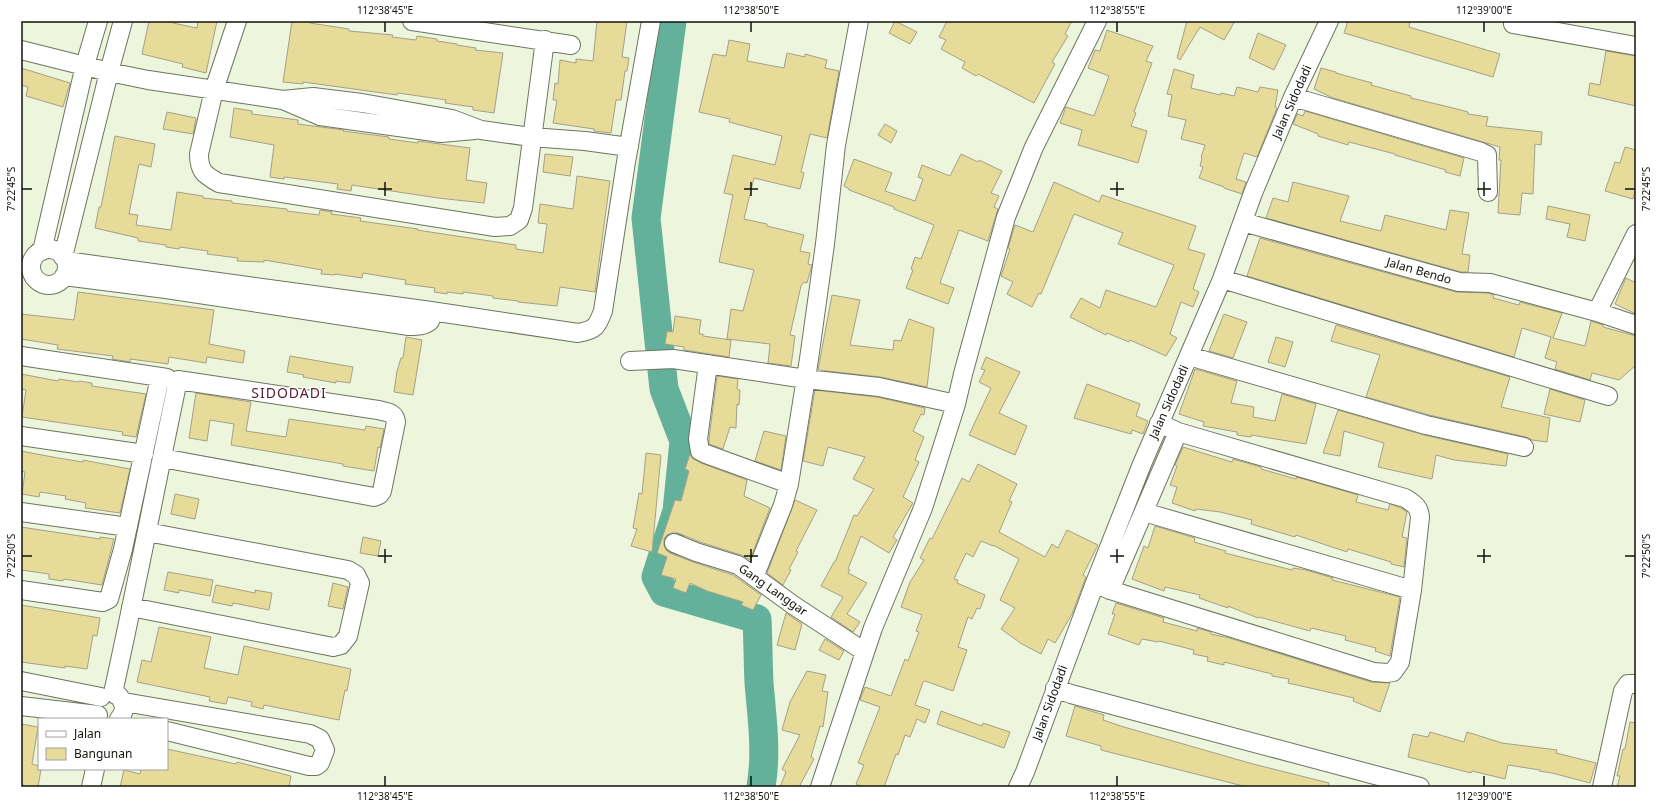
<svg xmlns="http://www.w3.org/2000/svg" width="1657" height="808" font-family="'Noto Sans',sans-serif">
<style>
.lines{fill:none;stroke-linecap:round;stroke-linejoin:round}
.river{stroke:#63b19a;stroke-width:29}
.building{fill:#e7db9a;stroke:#a4a088}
.minor-casing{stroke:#6d755f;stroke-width:20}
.minor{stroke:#fff;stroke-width:18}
.ticks{fill:none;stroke:#10130b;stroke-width:1.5}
.labels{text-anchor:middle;stroke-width:3;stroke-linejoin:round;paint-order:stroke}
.street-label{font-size:12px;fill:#10130b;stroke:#fff}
.quarter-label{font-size:14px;letter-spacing:1px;fill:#5d1a32;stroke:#fff}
.neatline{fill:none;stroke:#10130b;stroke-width:1.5}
.ticks-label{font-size:10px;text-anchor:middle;fill:#10130b}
</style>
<rect width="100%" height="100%" fill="#edf6dd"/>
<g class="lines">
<path class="river" d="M672 21 646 218 664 389 684 441 677 511 656 577 664 592 757 619C758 640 758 662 759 683 762 718 767 752 761 787"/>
</g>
<path class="building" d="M149 21H174L173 23 197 28 198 21H217L206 73 182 67 183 64 142 54Z
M292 21H310V23L349 29V31L393 35 392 37 416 40 417 36 437 39V41L457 44V45L476 48 475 50 503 53 494 113 473 110V107L445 103 446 100 398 93 397 95 303 82V84L283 82Z
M597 21H627L622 57 629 58 627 71H625L621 100H616L611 133 594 131V129L553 123 557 100H553L555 83 558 84 560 60 576 63V59L593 61Z
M895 21 917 32 910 44 889 33Z
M947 21H1072L1065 34 1068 36 1052 62 1055 64 1034 103 978 74 976 76 962 68 965 62 941 49 946 40 939 37Z
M1187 21H1235L1224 40 1200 27 1180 60 1177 58Z
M1348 21H1410L1409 27 1500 54 1493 77 1344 33Z
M1107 30 1153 46 1146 61 1152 63 1134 112 1136 113 1131 126 1147 131 1138 163 1078 145 1082 130 1060 123 1066 107 1094 116 1109 76 1088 68 1095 50 1100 51Z
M1258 33 1286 45 1274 70 1249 58Z
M729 40 750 44 747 61 784 68 787 53 805 57V54L827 60 825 68 839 71 827 138 810 134 801 172 804 173 800 189 754 178 744 219 767 224V226L804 235 800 251 810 253 808 264 812 265 807 283 804 282 801 286 790 335 795 336 791 366 768 363 770 344 727 339 731 309 743 311 754 270 719 262 733 195 724 193 733 155 775 165 782 136 729 122 730 119 699 112 713 54 726 56Z
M1606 51 1636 56V106L1588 95 1590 83 1600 85Z
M21 68 70 83 63 107 26 96 28 87 21 85Z
M1321 68 1336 72V73L1372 83 1371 85 1411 96V98L1453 108 1468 112V114L1488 117 1486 126 1542 132 1541 145 1535 144 1533 194 1522 193 1520 215 1498 213 1501 160H1499L1500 147 1333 98 1314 89Z
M1174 69 1194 75 1191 88 1220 95 1221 93 1234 96 1237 87 1258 92 1260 87 1278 90 1275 107 1277 108 1257 157 1244 153 1236 179 1246 182 1242 194 1224 188V187L1199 178 1203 167 1200 166 1202 158 1201 157 1205 145 1181 139 1186 120 1168 116 1172 95 1167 94Z
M234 108 252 111V114L298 120V124L344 130 343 131 389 137V139L418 143V141L470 148 466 180 487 183 484 203 438 198 352 185 351 191 337 189 338 184 284 177V179L270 177 274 145 230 137Z
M1305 111 1464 158 1460 176 1445 172 1446 170 1395 155V154L1349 142 1348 145 1318 136V134L1293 124 1297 114 1303 116Z
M167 112 196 118 193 134 163 129Z
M885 124 897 131 891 143 878 135Z
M115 136 155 144 151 167 139 164 129 214 138 215 136 225 171 230 177 192 203 196V198L232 201V203L287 209V211L319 215 320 210 332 212 331 214 361 218 360 221 418 229 417 230 516 245V249L543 253 547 224 538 223 540 204 573 209 577 176 610 181 595 292 560 287 557 306 518 302V301L493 298V296L463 292V294L447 292V294L434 292 435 288 405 284 406 280 393 278 363 273 362 278 335 274V275L321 274 322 270 294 265 264 260V262L237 261 238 258 207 254 208 251 180 247 179 249 166 247V245L138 241V238L95 228 99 207H101Z
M1625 147 1636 150V188L1633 199 1605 191 1615 162 1620 163Z
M545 154 573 157 570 176 543 172Z
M961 154 978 162 979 160 1002 171 991 193 999 196 994 207 998 209 988 241 959 230 940 283 954 288 948 304 906 288 913 270 911 269 915 257 921 259 934 225 894 209V207L849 190V189L844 186 854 159 892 173 885 191 915 201 923 179 918 177 922 165 950 176Z
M1054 182 1099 202 1102 195 1196 226 1188 249 1205 254 1193 289 1199 292 1193 307 1181 302 1170 334 1177 338 1166 356 1130 340 1129 342 1107 333 1106 335 1070 317 1081 298 1100 308 1106 290 1156 307 1174 265 1118 244 1123 233 1074 214 1041 294 1039 293 1032 307 1007 294 1013 282 1001 276 1010 249 1008 248 1015 225 1033 232Z
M1293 182 1349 196 1340 221 1381 231 1385 215 1446 230 1450 210 1469 213 1462 254 1470 255 1468 272H1461L1266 218 1273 198 1288 202Z
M1548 206 1590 215 1585 241 1567 237 1570 224 1546 219Z
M1260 238 1456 292 1488 293 1494 295 1493 298 1519 305 1520 302 1562 313 1553 338 1585 346 1591 321 1603 325V327L1636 336V365L1619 380 1592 373 1590 380 1555 369 1557 362 1545 358 1551 337 1522 328 1514 357 1247 276Z
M1626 278 1636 283V314L1615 304Z
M78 292 214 310 209 344 245 351 243 363 207 357 206 363 169 357 168 364 130 359V362L112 359 113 356 57 349 58 345 21 339V314L74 320Z
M832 295 860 300 850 345 893 350 894 340 901 341 909 319 934 328 927 387 880 377 818 370Z
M1224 314 1247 322 1233 358 1209 351Z
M675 316 701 320 699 334H703V336L731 340 729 357 684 350V347L665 344 667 331 673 332Z
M1336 325 1510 377 1501 407 1550 418 1547 442 1532 440 1526 437 1429 415 1366 397 1380 355 1331 341Z
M406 337 422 340 413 395 394 392 397 371 401 358H403Z
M1276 337 1293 342 1285 367 1268 362Z
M290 356 353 367 350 383 336 381V383L303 377 304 375 287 372Z
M986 357 1020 372 999 413 1027 426 1015 455 969 435 991 388 979 382 985 370 981 369Z
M1195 369 1237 381 1231 403 1254 407 1253 417 1275 421 1282 394 1316 404 1306 444 1251 435V437L1237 435V432L1203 426 1204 422 1179 414Z
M21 374 58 381 59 379 78 382 79 381 92 383V386L146 394 136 437 122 435 123 432 22 417 26 390 21 389Z
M717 376 738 379 737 389 740 390 739 405 737 404 736 428 730 427 723 449 709 444V439Z
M1087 384 1140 404 1136 416 1148 421 1143 434 1132 430 1131 434 1074 418Z
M1550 389 1585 400 1580 422 1544 414Z
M815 390 877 397 925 408 924 415 921 414 913 431 924 437 915 460 919 462 903 497 913 503 893 537 897 540 889 553 861 536 848 569 850 570 848 573 867 583 847 614 860 622 853 632 831 617 843 597 821 586 834 562H835L854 515 857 516 874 489 853 479 865 457 828 447 823 466 803 461Z
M196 393 251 402 246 431 286 437 289 419 365 430 366 426 384 429 380 448 378 447 374 471 343 466V464L231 445 234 424 210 420 207 441 189 438Z
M1338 410 1424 435 1508 454 1506 466 1454 460 1436 455 1432 479 1378 467 1384 443 1344 431 1340 456 1323 453Z
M764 431 786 436 781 470 755 461Z
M1183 447 1232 462 1233 459 1261 467V469L1296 479 1297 477 1358 495 1356 502 1388 510 1390 504 1401 508 1407 512 1402 537 1407 538 1404 567 1391 564V562L1348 549 1347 552 1296 535 1295 537 1251 524 1252 520 1220 512 1196 509 1195 511 1172 503 1177 487 1170 485 1177 466 1175 465Z
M21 451 58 458 83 462V460L130 469 120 513 85 508 86 503 65 499 66 496 40 492 39 497 22 494 25 472 21 471Z
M646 453 661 455 652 552 631 546 637 529 633 528 639 493 642 494Z
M690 454 692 458 701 463 747 480 744 496 770 508 750 560 741 555 700 542 678 533H672L667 535 664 539V545L666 550 670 553 693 562 733 575 761 595 753 610 741 605 743 602 707 591 690 583 686 593 673 588 676 579 661 575 667 557 657 553 675 500 681 501 689 471 685 469Z
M978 464 1017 484 1009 501 1012 502 999 532 1045 557 1052 544 1058 548 1067 530 1098 545 1083 575 1086 577 1072 614 1055 643 1048 639 1041 654 1022 644 1001 629 1015 608 1000 600 1019 559 993 545V546L981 541 973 557 966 553 954 579 958 580 957 583 985 595 980 609 977 608 972 619 968 617 958 647 967 650 953 691 925 681 923 682 915 705 930 710 925 723 917 719 910 737 905 735 898 755 896 754 884 787H863L856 784 864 765 858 763 880 707 860 700 865 687 891 696 905 659 908 661 919 632 916 631 922 615 901 607 910 582 924 560 920 558 930 538 932 539 962 478 969 482Z
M175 494 199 499 195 519 171 514Z
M795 500 817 510 796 551 798 552 789 569 791 570 783 585 767 573Z
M1155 526 1195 538 1194 542 1226 551 1225 553 1292 570 1293 568 1306 570 1333 578 1332 580 1400 597 1390 656 1375 651 1376 648 1345 640 1346 636 1311 628 1310 631 1259 617 1258 618 1228 606V608L1199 598 1200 595 1165 587 1164 591 1132 579 1144 546 1148 548Z
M21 527 100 539V537L114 539 102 585 64 579 63 581 49 579V574L21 570Z
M363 537 381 541 378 556 360 553Z
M168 572 213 580 210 596 179 590V593L164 590Z
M333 583 348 587 343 609 328 606Z
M216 585 255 593V590L272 593 269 610 233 603 232 606 212 602Z
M1116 603 1164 618 1163 622 1197 631V628L1211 632V634L1229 638 1371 682 1390 683 1380 712 1353 701 1354 698 1288 683 1289 679 1272 676V674L1224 662V665L1207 661 1208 657 1193 654 1194 650 1159 641 1158 642 1142 639 1139 645 1108 634 1115 614H1112Z
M21 605 100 618 97 636 93 635 87 669 65 666V668L21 662Z
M786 613 802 624 795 650 777 645Z
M159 627 211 637 204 668 238 675 244 646 351 669 347 691 345 690 339 720 264 705 263 709 251 706 252 702 228 697 226 704 209 701 210 697 137 682 142 660 151 662Z
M825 639 844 651 839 660 819 650Z
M807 671 826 675 822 691 828 692 823 727 820 726 811 757 814 759 799 787H780L786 772 782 769 800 735 782 730 790 702Z
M1075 706 1104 715 1103 720 1124 727 1253 764 1329 783V787H1247L1101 750V746L1066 736Z
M941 711 982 726 983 723 1010 732 1004 748 937 724Z
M1630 722 1636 723V787H1617L1620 776H1617L1623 749H1625Z
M21 724 38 727 32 764 39 766V769H41L38 787H24V785H21Z
M1430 732 1464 742 1467 732 1502 743 1557 750 1556 753 1596 763 1590 783 1552 773 1539 771 1540 770 1508 765 1505 779 1472 771 1471 773 1408 757 1413 734 1428 737Z
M167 749 236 764 237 762 291 776 289 787H120L124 770 140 774 141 769H167Z"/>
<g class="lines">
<g class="minor-casing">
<path id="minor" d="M237 21 214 90 199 154C199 172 205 175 219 183L495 227 510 226 519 220 523 208 545 40
M412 21 571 45
M1514 21 1513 24 1636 46
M21 50 109 72 148 80 283 100 313 97 362 103 452 119 481 130 531 137 585 141 629 147
M1293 97 1481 152 1487 155 1488 192
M283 100 320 116 441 133 475 130
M1243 222 1459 282 1490 283 1597 312 1636 234
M31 267a18 18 0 1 1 36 0a18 18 0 1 1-36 0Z
M42 251 85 65 98 21
M63 257 109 72 123 21
M66 261 431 311 578 333C595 330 597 327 603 311L626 162 651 21
M64 276 166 289 409 326C417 326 424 326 430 321L431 311
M1222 279 1608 396
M1597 312 1636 325
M21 356 167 378
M1189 356 1426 425 1524 447
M630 361 673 359 806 379 879 387 956 404
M708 364 698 439 700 451 706 454 789 484
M21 436 144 454
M21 512 128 527
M1144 512 1412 590
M674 543 696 552 738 565 793 605 865 652
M755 575 783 505 789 484 809 359 825 244 836 145 859 21
M1095 583 1110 590 1374 672 1387 673 1393 672 1400 662 1412 590 1420 517C1419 506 1414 504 1405 498L1178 432 1159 423
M21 590 103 602 109 599 123 549 160 377
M1110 590 1178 432
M131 607 333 647 341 645 348 636 360 583 356 575 348 570 147 532
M21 681 101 697
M1055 688 1071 694 1420 787
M113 693C136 589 156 484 178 380L378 410C386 412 395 412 396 422L382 491 379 495 374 497 162 458
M116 695 119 696C125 705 126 711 119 719
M124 702 310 734 320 739 325 750 320 763 316 766H309L167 731
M21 706 98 715
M91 787 95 769
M820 787 873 628 923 508 956 404 963 374 1006 217 1034 147 1097 21
M1018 787 1025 772 1095 583 1142 464 1222 279 1253 193 1293 97 1329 21
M1602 787 1623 691 1628 684H1636"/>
</g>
<use href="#minor" class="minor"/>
</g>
<path class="ticks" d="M385 22V32M751 22V32M1117 22V32M1484 22V32M385 182V196M751 182V196M1117 182V196M1484 182V196M22 189H32M378 189H392M744 189H758M1110 189H1124M1477 189H1491M1625 189H1635M385 549V563M751 549V563M1117 549V563M1484 549V563M22 556H32M378 556H392M744 556H758M1110 556H1124M1477 556H1491M1625 556H1635M385 776V786M751 776V786M1117 776V786M1484 776V786"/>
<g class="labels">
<g class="street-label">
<text transform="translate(1292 102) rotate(-66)" y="4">Jalan Sidodadi</text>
<text transform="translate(1419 271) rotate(16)" y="4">Jalan Bendo</text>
<text transform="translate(1169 402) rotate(-66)" y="4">Jalan Sidodadi</text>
<text transform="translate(773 590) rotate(35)" y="4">Gang Langgar</text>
<text transform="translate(1050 703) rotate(-70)" y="4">Jalan Sidodadi</text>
</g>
<g class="quarter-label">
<text x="289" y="398">SIDODADI</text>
</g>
</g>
<rect width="1657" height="808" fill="none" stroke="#ffffff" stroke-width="44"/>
<rect x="38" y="718" width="130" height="52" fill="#ffffff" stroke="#9fa19d"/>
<rect x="46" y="731" width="20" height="6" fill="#ffffff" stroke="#9fa19d"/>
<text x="74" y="738" font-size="12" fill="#10130b">Jalan</text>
<rect x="46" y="748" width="20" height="12" fill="#e7db9a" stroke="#9fa19d"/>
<text x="74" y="758" font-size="12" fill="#10130b">Bangunan</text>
<rect x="22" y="22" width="1613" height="764" class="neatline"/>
<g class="ticks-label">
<text x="385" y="14">112°38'45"E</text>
<text x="751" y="14">112°38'50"E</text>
<text x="1117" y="14">112°38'55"E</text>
<text x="1484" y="14">112°39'00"E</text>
<text transform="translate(11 189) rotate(-90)" y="4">7°22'45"S</text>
<text transform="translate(1646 189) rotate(-90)" y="4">7°22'45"S</text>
<text transform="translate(11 556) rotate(-90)" y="4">7°22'50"S</text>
<text transform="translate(1646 556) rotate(-90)" y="4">7°22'50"S</text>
<text x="385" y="800">112°38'45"E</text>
<text x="751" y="800">112°38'50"E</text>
<text x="1117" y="800">112°38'55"E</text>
<text x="1484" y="800">112°39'00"E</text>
</g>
</svg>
